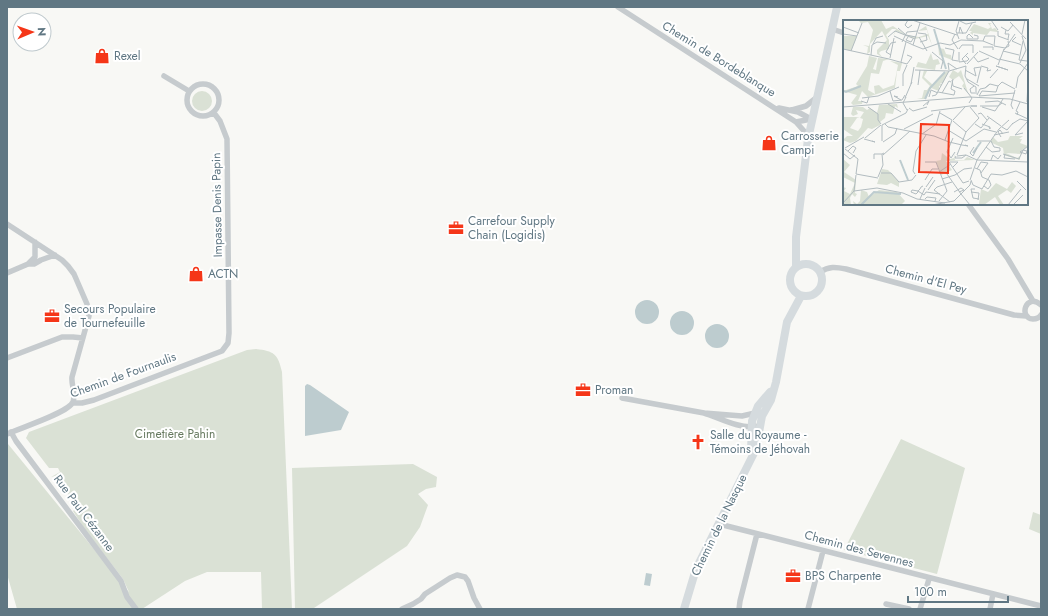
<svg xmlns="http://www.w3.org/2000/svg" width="1048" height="616" font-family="Jost,sans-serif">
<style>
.green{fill:#dae1d5}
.water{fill:#bdcccf}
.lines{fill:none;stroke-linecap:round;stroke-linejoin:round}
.street{stroke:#c6cbce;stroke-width:5.5}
.secondary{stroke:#d5dbde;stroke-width:8}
.labels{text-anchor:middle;stroke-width:4;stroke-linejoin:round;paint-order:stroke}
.poi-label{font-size:12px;fill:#607783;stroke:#fff;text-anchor:start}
.street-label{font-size:12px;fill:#607783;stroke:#fff}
.park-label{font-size:12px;fill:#677a60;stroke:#fff}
.inset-river{fill:none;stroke:#bdcccf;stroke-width:2}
.inset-road{fill:none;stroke:#b2bcc0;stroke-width:1}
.view{fill:#f53618;fill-opacity:0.15;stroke:#f53618;stroke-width:2}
.inset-edge{fill:none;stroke:#607783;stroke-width:2}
</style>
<rect width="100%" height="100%" fill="#f8f8f5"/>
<path class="green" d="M192 101a10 10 0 1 1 20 0a10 10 0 1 1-20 0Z
M256 349C274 351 278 354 282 372L292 609H262L261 572H207L185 581 142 609H17L7 574V445L8 444 129 592 123 579 84 528 73 511 77 507 55 476 51 477 60 472 58 468H49L26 438 29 432 247 350Z
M901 439 965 468 937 574 844 550Z
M413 464 437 477 436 487 426 489 418 494 428 505 420 527 407 546 314 608V609H295L292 468Z
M1033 512 1041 515V534L1029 529Z"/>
<path class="water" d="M635 312a12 12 0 1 1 24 0a12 12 0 1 1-24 0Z
M670 323a12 12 0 1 1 24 0a12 12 0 1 1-24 0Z
M705 336a12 12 0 1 1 24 0a12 12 0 1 1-24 0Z
M307 384 310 385 349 412 341 430 305 436V386Z
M646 573 652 574 650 586 644 585Z"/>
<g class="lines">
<path class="street" d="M618 7 796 122 811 119
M832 29 844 33
M164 76 189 91
M187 100a16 16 0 1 1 32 0a16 16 0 1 1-32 0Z
M779 108 798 112 811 119
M792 110 806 106 816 98
M796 122 804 131 808 139
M968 204 1008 259 1033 301
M7 224 62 260 68 266 74 274 87 304 89 316 72 377C71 385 76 393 73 402 68 413 20 428 7 434
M28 264 35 257V242
M820 272C829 266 836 267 846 269L1014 315 1026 316
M7 273 28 264H34L41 260 55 255
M1041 305C1026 292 1018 318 1033 319 1036 319 1039 318 1041 315
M7 358 62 337H73L83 338
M622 398 704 413 742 416 755 413 757 415
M73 403H82L94 400 222 351 228 343 229 333 227 139 220 121 214 113
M704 413C717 417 742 430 755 426
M11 432 16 441 121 581 127 597 136 609
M719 524 1041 606
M886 604 909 609
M402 609 413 604 421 599 425 594 450 578 457 575 465 577 468 581 474 598 480 609
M739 609 740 601 757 534
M808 609 823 551
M920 609 929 579
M990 609 993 594"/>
<path class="secondary" d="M790 280a16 16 0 1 1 32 0a16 16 0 1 1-32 0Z
M796 267V237L808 139 837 7
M751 452 752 421 758 406 770 392
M684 609 696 569 756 449 762 416 771 400 776 382 787 322 801 296"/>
</g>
<defs>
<g id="shop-bare" transform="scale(1.2)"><path d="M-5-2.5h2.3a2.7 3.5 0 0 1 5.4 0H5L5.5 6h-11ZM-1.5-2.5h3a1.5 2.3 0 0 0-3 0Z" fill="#f53618" stroke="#fff" stroke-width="2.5" paint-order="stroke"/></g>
<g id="office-bare" transform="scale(1.2)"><path d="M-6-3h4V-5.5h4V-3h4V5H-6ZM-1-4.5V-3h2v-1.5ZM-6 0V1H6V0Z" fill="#f53618" stroke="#fff" stroke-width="2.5" paint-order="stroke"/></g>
<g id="church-bare" transform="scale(1.2)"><path d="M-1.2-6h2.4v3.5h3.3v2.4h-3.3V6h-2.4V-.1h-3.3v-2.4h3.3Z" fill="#f53618" stroke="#fff" stroke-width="2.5" paint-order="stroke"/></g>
</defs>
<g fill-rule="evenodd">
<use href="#shop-bare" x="102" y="56"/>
<use href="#shop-bare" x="769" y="143"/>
<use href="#office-bare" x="456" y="228"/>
<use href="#shop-bare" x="196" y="274"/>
<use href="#office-bare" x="52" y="316"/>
<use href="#office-bare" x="583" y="390"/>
<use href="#church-bare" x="698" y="442"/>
<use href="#office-bare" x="793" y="576"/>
</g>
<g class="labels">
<g class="poi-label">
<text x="114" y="60">Rexel</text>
<text x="781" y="140">Carrosserie<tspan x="781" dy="14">Campi</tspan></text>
<text x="468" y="225">Carrefour Supply<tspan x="468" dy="14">Chain (Logidis)</tspan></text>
<text x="208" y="278">ACTN</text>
<text x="64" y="313">Secours Populaire<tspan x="64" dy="14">de Tournefeuille</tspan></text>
<text x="595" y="394">Proman</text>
<text x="710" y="439">Salle du Royaume -<tspan x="710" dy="14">Témoins de Jéhovah</tspan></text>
<text x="805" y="580">BPS Charpente</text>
</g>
<g class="street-label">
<text transform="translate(719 59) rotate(32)" y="4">Chemin de Bordeblanque</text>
<text transform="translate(217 205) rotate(-91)" y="4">Impasse Denis Papin</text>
<text transform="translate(926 279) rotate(15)" y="4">Chemin d'El Pey</text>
<text transform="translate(123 375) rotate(-20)" y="4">Chemin de Fournaulis</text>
<text transform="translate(84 513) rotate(53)" y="4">Rue Paul Cézanne</text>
<text transform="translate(719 525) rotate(-64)" y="4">Chemin de la Nasque</text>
<text transform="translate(859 549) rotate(15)" y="4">Chemin des Sevennes</text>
</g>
<g class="park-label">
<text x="175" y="438">Cimetière Pahin</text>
</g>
</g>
<g transform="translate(843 20)">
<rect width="185" height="185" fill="#f8f8f5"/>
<path d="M15 0H38L43 9 50 6 63 15 76 17 85 14 84 10 75 11 83 6 89 25 85 16 72 19 53 11 50 16 53 9H49L43 15 46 20V29L38 31 36 33 39 37 34 34V30L44 20 39 11 27 24V32L24 34 25 27 20 25 26 26 30 10 25 2 18 3ZM145 3H149L147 4 149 9 152 8 155 11 154 12 147 11 144 15 130 13V15L127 13 129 11H126L131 4 145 9 148 7ZM1 16H14L8 31 0 29ZM95 24 96 28 101 29 103 34 108 35 109 40 96 35ZM88 33 90 40 95 39 97 44 93 45 92 50 73 47 75 42 83 44ZM26 36 34 38 30 49 33 50 35 38 46 39 40 41 36 54 28 53 25 70 32 74 31 66 36 65 40 69 51 65 55 45 47 41 59 43 57 51H54L52 68 25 77 19 71 15 81H20L19 84 10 85 8 83 14 75 0 71 15 66 13 64 24 46ZM81 50 90 51H84L81 57 90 65 101 53 106 51 100 63H97L99 65 96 66V71L88 68 83 79H74L79 78 81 70H84L87 66 79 58ZM110 50 115 53 118 50 119 53 125 73 119 66 121 63 116 56 110 60 106 57ZM54 84 55 88 52 86 50 94 43 93 42 98 37 102V105L29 109 25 108 13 121 7 123 0 120 4 116H10L0 109V97H13L17 98H14L7 108 15 111 18 107 20 99 17 98 21 92 13 90 15 94 10 96 8 94 10 87H20L24 90 27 88 34 93 36 85ZM167 116H180L176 119H179L177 123 185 126 179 130 177 136 178 134 163 133 174 138 177 136V140L161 135 160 128 147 122 150 117 155 122 165 120ZM99 133 107 139 111 138V133L112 140H121L124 137 132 140 103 141 109 150 98 155 93 141 98 140ZM0 139 7 145 1 152 13 160 12 173 14 174 12 177 9 174 7 178 8 185H0V167L3 168 1 171 7 174 12 163 0 157ZM39 149 45 150 49 154 56 162V167L48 163 44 165 34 164ZM169 162 173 166 168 173 164 170 155 176 161 185H157L152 177 141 185H133L136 184 138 169 145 172 153 163 164 169ZM18 170 24 172 26 177 36 170 54 172 62 181 58 185H11L10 181 14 184 17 181Z" fill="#dae1d5"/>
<path class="inset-river" d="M91 9 103 49M1 71 3 72 18 66M82 79 87 68 102 52M130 133 138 122M57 140 65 160M18 185 31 172 58 174"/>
<path class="inset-road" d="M65 0 62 5 65 8 69 5M69 0 114 15M148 0 155 10M116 1 113 11 116 19M117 1 123 4 133 2M167 2 183 19M0 7 16 13M158 7 165 11 170 5M55 8 63 15 73 17M163 10 162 14H166L165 19M155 11V16L166 20M75 13 83 14 84 20 77 22M114 13H123L129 3M116 13 117 7 120 14M0 14 14 16M112 14 109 20 115 29M179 14 182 0M51 16 70 25M179 16 183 30M45 17 52 11 72 19M65 17 63 20 68 22 70 19M76 17 84 31M173 17 169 21 178 25M130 18 126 14 124 16V19H135V16L131 15M118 20 140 21 150 25M140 21 142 16H152L151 26M180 21 176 40 184 41M59 22 64 12 75 11M30 24 33 18 40 16M70 25 80 29 97 23 107 25 118 20M70 25 77 3M151 26 162 28 166 26 165 21M140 27H150V30M102 28 111 30 109 40 115 41M0 29 46 39M116 29 119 25H130V33M161 30 172 14M8 31 19 3M136 31 156 40M160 31 176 35M89 32 100 41 98 49M116 32V42L124 41 126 39 123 36M28 35 29 25 34 22 43 23M48 35 43 32 48 23 53 22M64 35 69 37 64 44M131 37 135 42 146 38M47 38 51 18M46 39 64 44M156 39 177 44 185 51M58 42 63 22M177 43 183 30M123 44 119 39 125 33M124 44 135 32M155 45 161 29M123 46 122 56 125 62 133 67V74M138 46 145 48 144 51 148 50M72 50 106 51 123 46M106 50 105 43 114 49M122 50 133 56M165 50 153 46 165 50M133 56 131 48 138 47M147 58 155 49M124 59 136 66M109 60 110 66 119 69M69 62 68 64 71 47M134 63 138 47M147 64 155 66 153 72 139 71 136 76 172 73M75 65 77 50M60 66V54L64 45M131 66 127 69 128 73H132M155 66 159 62 172 69M121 68 129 78 126 83M173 68 175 57 185 43M47 71 50 81 59 80 62 75M95 72 111 75 112 71 108 69 110 59M99 73 106 61 108 62M134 75 137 69 142 68 147 64 142 68M89 76 93 75 106 51M55 77 51 76 58 80M63 77 60 83 64 90M86 77 88 70 95 73M19 78 35 76 56 67M62 78 68 64M18 81 24 83 26 77M142 82 155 81 163 85M184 82 185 62M45 84 58 92M80 86 86 81 84 85M127 86H134H128M137 86H155L159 83M0 87 126 77 167 79 185 84M25 87 35 94V100L38 104M127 87 136 98M139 87 152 91 160 79M66 88 70 91 84 87M170 89 168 85 172 70M88 91 127 86M97 93 109 100M172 93 185 99M135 94 138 93 144 100M174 95 175 92 173 91 177 82M144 96 158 106M110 100 122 87M110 101 123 112M42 104 45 107 91 116 106 122 119 125 125 126 122 125M132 104 138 108 146 98M139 104 147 107V109L146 107M169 104 177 99 185 101M39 105V121M39 105 63 93 65 89M93 105 97 91M159 107 164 110 170 103M61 109 90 94M105 110 123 121 141 109 153 112M180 113 172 115 185 101M79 114 92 105M151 115 166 112M158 117 155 112 157 110 160 114M22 118 38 105M110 118 104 132 108 138 112 132M21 119 32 122 29 121M102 120 109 100M134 121H147M40 122 52 114 54 108M131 127 127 133 130 136 134 128M143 127 149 132 157 131V128L151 127 148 121M2 128 21 117M2 129 15 139 13 154M180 130 177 132 183 134 184 131 180 130M5 131 10 126 13 128 10 133M0 133 7 139 12 135M160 134 176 139 180 130 185 126M162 134 161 138 172 139M40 135 67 111M114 135 123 112 136 98M113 136 112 138H119L123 135M114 136 123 135 134 140M31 139V134H39M134 140 185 142M134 140 156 109 166 100M148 140 150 135 155 139 158 135M82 142H93L104 171M106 142 120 163 126 161M107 142H115L110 147M132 148 137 150 139 157 146 160 148 165 145 169 141 166M134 149 138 142 145 143 138 153M96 152 108 144M38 153H48L56 162 69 160 73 155M13 154 35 158M72 154 70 151 73 131 83 115M35 157 40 145 39 134 41 133M99 159 112 155 121 149 129 148M82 160 89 149H95M127 160 134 140M128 160 130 165 139 169 148 154 159 155 173 151 185 157M174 161 183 170M80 166 78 167 77 169 75 171V172L73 174 68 172 69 170 75 171 81 175 83 172 97 174M83 167 90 157M132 169H128L130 178 136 179M85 170 92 160M91 170 94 167 109 162M91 170 107 182M11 171 34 168 60 173 74 179 102 183M111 172 118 168 121 170 116 172M128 172 136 173 135 180M77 179 82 168M82 179 84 177 93 178 92 181M96 181 104 171M0 183 11 171 13 155M89 185 111 181 118 174 104 154M127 185 118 174 127 165 128 161M165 185 178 169M170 185 180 175"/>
<path class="view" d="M78 104 106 105 105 153 76 152Z"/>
<rect width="185" height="185" class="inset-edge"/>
</g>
<rect width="1048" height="616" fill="none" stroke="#607783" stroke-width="16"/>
<g transform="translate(32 32) rotate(88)"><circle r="19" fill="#ffffff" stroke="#bfc9cd"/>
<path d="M0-3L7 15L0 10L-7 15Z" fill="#f53618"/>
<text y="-6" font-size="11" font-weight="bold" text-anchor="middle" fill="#607783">N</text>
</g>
<path d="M908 596v6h100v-6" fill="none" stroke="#607783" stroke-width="2"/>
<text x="914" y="596" font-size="12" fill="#607783" stroke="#ffffff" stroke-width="3" paint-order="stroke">100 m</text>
</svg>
